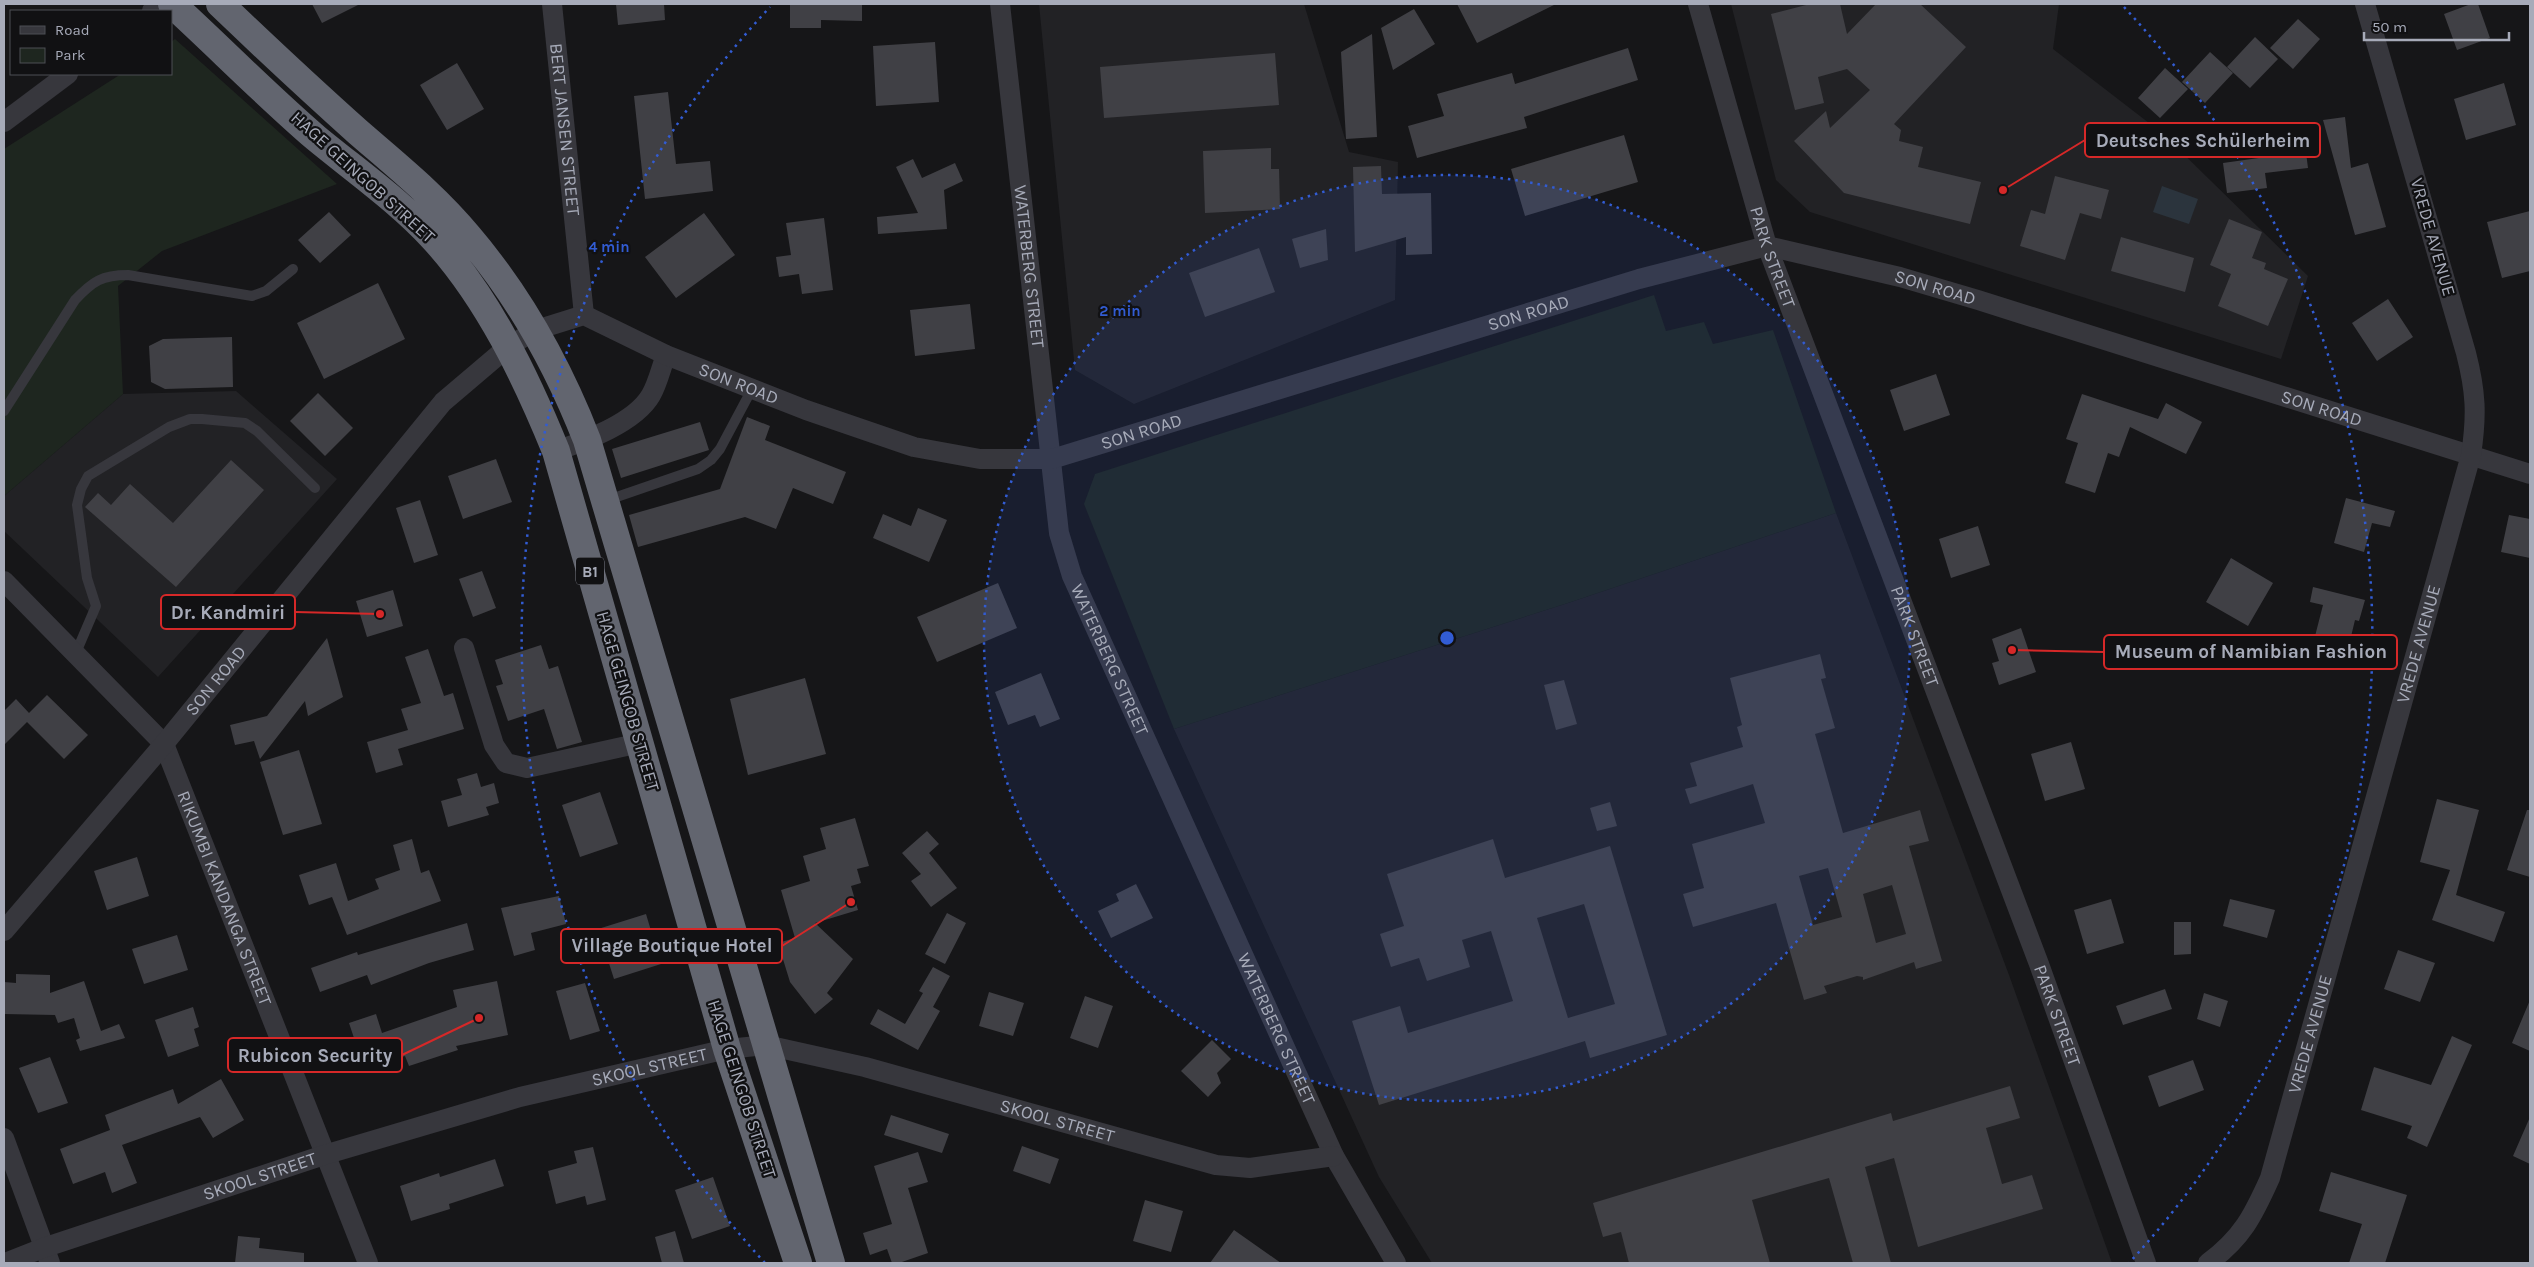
<svg xmlns="http://www.w3.org/2000/svg" width="2534" height="1267" font-family="Karla,sans-serif">
<style>
.built{fill:#222225}
.green{fill:#1e261f}
.water{fill:#2b343d}
.building{fill:#404045;fill-rule:evenodd}
.lines{fill:none;stroke-linecap:round;stroke-linejoin:round}
.lane{stroke:#37373d;stroke-width:10}
.street{stroke:#37373d;stroke-width:20}
.highway{stroke:#62656f;stroke-width:28}
.ring{fill:none;stroke:#325cd3;stroke-width:2.5;stroke-dasharray:2.5 5}
.labels{text-anchor:middle;stroke-width:4.5;stroke-linejoin:round;paint-order:stroke}
.shield{fill:#111113;stroke:#7a7d87;stroke-width:1}
.shield-label{font-size:16px;font-weight:bold;fill:#a7abb9}
.street-label{font-size:18px;fill:#a7abb9;stroke:#111113}
.centre{fill:#325cd3;stroke:#111113;stroke-width:2.5}
.ring-label{font-size:15px;text-anchor:middle;font-weight:bold;fill:#325cd3;stroke:#111113;stroke-width:4.5;stroke-linejoin:round;paint-order:stroke}
.leader{fill:none;stroke:#d62828;stroke-width:2}
.callout-dot{fill:#d62828;stroke:#111113;stroke-width:2}
.callout{fill:#111113;stroke:#d62828;stroke-width:2}
.callout-label{font-size:19px;text-anchor:middle;font-weight:bold;fill:#a7abb9}
</style>
<rect width="100%" height="100%" fill="#161618"/>
<path class="built" d="M1039 4H1304L1349 152 1398 162 1395 300 1134 404 1075 370Z
M1731 4H2059L2053 49 2162 133 2308 276 2281 359 1810 212 1776 180Z
M236 391 337 479 158 677 4 531V496L123 394Z
M1836 513 2009 975 2112 1263H1432L1379 1177 1174 729 1568 603Z"/>
<path class="green" d="M175 39 337 184 162 251 118 286 123 394 4 496V149L121 74H171V42Z
M1654 295 1666 331 1704 322 1713 344 1773 330 1836 513 1568 603 1174 729 1084 504 1095 474Z"/>
<path class="water" d="M2162 186 2198 199 2189 224 2153 212Z"/>
<path class="building" d="M312 4H360L322 23Z
M616 4H664L665 20 618 25Z
M790 4H862V21L821 20V28H790Z
M1457 4H1556L1477 43Z
M1810 4H1840L1847 34 1876 4H1920L1966 47 1894 124 1901 130 1899 141 1923 147 1918 167 1981 182 1970 224 1844 193 1794 141 1826 111 1830 128 1870 90 1847 69 1818 77 1824 103 1795 110 1771 14Z
M2471 4H2478L2490 38 2457 50 2444 14Z
M1414 9 1435 44 1393 70 1381 28Z
M2298 19 2320 39 2293 69 2270 48Z
M1372 34 1377 137 1346 139 1341 52Z
M2255 37 2278 59 2250 88 2227 67Z
M935 42 939 102 876 106 873 46Z
M1628 48 1638 80 1524 117 1527 128 1417 158 1408 126 1444 116 1437 94 1512 73 1515 84Z
M2210 52 2233 73 2205 103 2182 82Z
M1275 53 1279 105 1104 118 1100 67Z
M457 63 484 109 447 130 420 85Z
M2165 68 2188 89 2160 118 2138 98Z
M2504 83 2516 125 2466 140 2454 99Z
M668 92 676 164 710 161 713 191 645 199 634 96Z
M2345 117 2351 168 2368 163 2386 227 2355 235 2323 120Z
M1624 135 1638 182 1525 216 1511 169Z
M2304 137 2308 168 2265 173 2267 188 2227 193 2223 163 2266 157 2264 142Z
M1271 148V169H1279L1280 209 1205 213 1203 151Z
M913 159 922 178 955 163 963 181 944 190 947 229 878 234 877 217 918 213 896 167Z
M1381 166 1382 194 1431 193 1432 254 1406 255V237L1355 252 1353 167Z
M2055 176 2109 190 2101 219 2080 213 2065 260 2020 246 2031 210 2045 214Z
M2530 211V271L2502 278 2487 222Z
M329 212 351 235 320 263 298 240Z
M704 213 735 255 676 298 645 257Z
M824 218 833 290 802 294 799 274 779 277 776 257 791 255 786 223Z
M2229 219 2262 232 2252 258 2266 263 2264 269 2288 279 2268 326 2218 306 2231 274 2210 265Z
M1326 229 1328 260 1300 268 1292 239Z
M2121 237 2194 258 2185 292 2111 271Z
M1259 248 1275 292 1205 317 1189 273Z
M378 283 405 339 324 379 297 323Z
M2388 299 2413 337 2377 361 2352 323Z
M970 304 975 349 915 356 910 310Z
M232 337 233 387 165 389 151 382 149 346 163 339Z
M1936 374 1950 415 1904 431 1890 390Z
M318 393 353 428 325 456 290 421Z
M2082 394 2158 419 2166 403 2202 422 2186 454 2130 427 2119 457 2108 453 2095 493 2065 483 2078 443 2066 439Z
M747 417 770 426 765 440 846 472 833 504 793 488 776 529 745 517 638 547 629 515 720 489Z
M700 422 709 450 621 478 612 449Z
M496 459 512 502 463 519 448 476Z
M231 460 264 490 176 587 85 507 98 493 111 505 130 484 173 523Z
M2346 498 2395 511 2390 527 2372 523 2364 552 2334 543Z
M420 500 438 555 414 563 396 508Z
M918 508 947 520 929 562 873 538 883 514 911 526Z
M2509 515 2530 519V558L2501 552Z
M1978 526 1990 565 1951 578 1939 539Z
M2231 558 2273 583 2248 626 2206 602Z
M482 571 496 608 473 617 459 579Z
M998 583 1017 628 937 662 917 617Z
M2313 587 2365 600 2359 621 2355 620 2347 653 2313 644 2323 605 2310 602Z
M393 590 403 626 367 637 356 601Z
M2021 628 2036 672 1999 685 1992 663 1999 661 1992 639Z
M327 638 343 697 308 716 305 701 260 759 254 741 235 745 230 725 267 716Z
M541 645 549 669 558 666 582 742 557 749 544 709 508 721 496 686 503 684 495 660Z
M428 649 444 696 453 693 464 729 398 749 403 765 376 773 367 742 408 730 401 709 421 703 405 657Z
M1820 654 1826 678 1821 679 1835 728 1815 734 1843 833 1920 810 1929 841 1909 846 1942 961 1916 969 1914 962 1863 980V977L1857 976 1824 986 1827 993 1804 1000 1776 903 1693 927 1683 894 1704 888 1692 844 1765 823 1753 784 1690 804 1685 789 1697 786 1690 763 1743 747 1737 727 1742 725 1730 678ZM1828 868 1842 917 1813 925 1799 876ZM1892 885 1906 934 1876 943 1863 894Z
M1041 673 1060 719 1040 727 1035 715 1008 725 995 692Z
M805 678 826 754 748 775 730 699Z
M1564 680 1577 724 1556 730 1544 685Z
M47 695 88 735 64 759 27 722 4 745V711L16 699 29 713Z
M2071 742 2085 789 2045 801 2031 754Z
M299 750 322 824 283 835 260 762Z
M477 773 481 787 494 783 499 803 486 807 489 815 448 827 441 801 462 795 457 779Z
M600 792 618 844 580 857 562 805Z
M2437 799 2479 810 2456 895 2505 912 2494 942 2432 920 2450 870 2420 862Z
M1610 802 1617 826 1597 831 1590 808Z
M2527 810H2530V877L2507 870Z
M855 818 869 866 857 869 861 883 851 886 858 910 815 923 853 959 827 993 833 999 815 1014 790 982 778 943 795 938 781 890 810 881 803 856 826 849 820 828Z
M927 831 939 844 929 853 957 888 931 907 911 881 921 874 902 853Z
M412 839 421 873 429 870 441 901 347 935 332 897 309 905 299 875 336 863 348 901 379 889 375 879 400 870 393 845Z
M1493 839 1505 878 1610 846 1667 1035 1590 1058 1585 1041 1379 1105 1352 1021 1400 1006 1408 1033 1513 1001 1491 931 1462 940 1470 967 1427 981 1419 958 1391 967 1380 934 1404 926 1387 874ZM1584 904 1615 1004 1568 1018 1537 918Z
M137 857 149 896 107 910 94 871Z
M1136 884 1153 918 1111 938 1098 911 1119 901 1116 894Z
M559 896 566 924 531 933 535 950 514 956 501 908Z
M2111 899 2124 943 2087 954 2074 910Z
M2230 899 2275 910 2267 938 2223 926Z
M947 913 966 923 945 964 925 954Z
M646 914 661 964 614 979 598 929Z
M2174 922H2191V954L2174 955Z
M467 923 474 950 429 963 371 985 367 975 320 992 311 968 357 952 358 955Z
M177 935 188 970 144 984 132 949Z
M2398 950 2435 963 2420 1002 2384 989Z
M933 967 950 976 933 1007 940 1011 918 1050 870 1024 878 1009 905 1024 923 993 919 991Z
M16 974 50 975V993L84 981 101 1031 119 1024 125 1038 80 1051 76 1040 80 1038 74 1018 58 1023 55 1015 4 1014V982L16 983Z
M497 981 508 1035 456 1046 458 1050 409 1066 405 1056 356 1072 348 1047 356 1044 349 1023 376 1014 382 1033 457 1007 453 990Z
M585 983 600 1031 570 1040 556 991Z
M2165 989 2172 1009 2123 1025 2116 1006Z
M989 992 1024 1003 1013 1036 979 1026Z
M2204 993 2228 1001 2220 1027 2197 1019Z
M1085 996 1113 1006 1098 1048 1070 1038Z
M2530 1000V1051L2512 1043Z
M193 1007 199 1027 194 1029 199 1046 168 1057 155 1020Z
M2452 1036 2472 1045 2427 1147 2407 1138 2412 1126 2361 1110 2374 1067 2431 1085Z
M1212 1040 1231 1059 1217 1073 1221 1083 1208 1097 1181 1071Z
M50 1057 68 1103 38 1113 19 1068Z
M2193 1060 2204 1090 2159 1107 2148 1076Z
M221 1079 244 1120 213 1138 200 1117 122 1145 137 1183 112 1193 105 1172 73 1184 60 1149 110 1130 105 1115 173 1089 178 1104Z
M2010 1086 2020 1118 1986 1128 2002 1184 2032 1175 2043 1209 1918 1247 1894 1158 1865 1167 1891 1263H1853L1829 1178 1752 1200 1770 1263H1629L1621 1232 1603 1237 1593 1203 1891 1113 1893 1121Z
M891 1115 949 1134 942 1153 884 1135Z
M2530 1117V1164L2513 1156Z
M1022 1146 1059 1159 1050 1184 1013 1171Z
M593 1147 606 1200 587 1205 585 1196 556 1204 548 1171 577 1163 574 1151Z
M918 1152 928 1182 908 1188 928 1253 899 1263H892L887 1249 870 1255 863 1233 892 1224 874 1166Z
M495 1159 504 1186 449 1204 450 1209 411 1221 400 1186 439 1173 440 1177Z
M2331 1172 2407 1195 2385 1263H2349L2362 1224 2319 1211Z
M713 1177 730 1226 692 1239 675 1190Z
M1145 1200 1183 1211 1171 1252 1133 1241Z
M1234 1230 1281 1263H1210Z
M675 1231 684 1263H662L655 1237Z
M238 1236 260 1238 259 1248 304 1253V1263H235Z"/>
<g class="lines">
<path class="lane" d="M4 411 75 300C93 281 102 275 128 275L252 296 266 291 293 269
M605 501 698 469 711 460 720 449 752 389
M75 655 96 606 87 578 77 505 81 489 88 476 169 427 190 419H202L245 423 257 431 315 488"/>
<g class="street">
<path id="s1" d="M552 4 584 315"/>
<path id="s2" d="M1000 4 1059 533 1072 576 1334 1156 1396 1263"/>
<path id="s3" d="M1698 4 1767 246 2039 964 2146 1263"/>
<path d="M152 11 162 4"/>
<path d="M4 122 68 74"/>
<path d="M556 451C585 441 635 423 651 395 658 383 661 368 666 355"/>
<path id="s4" d="M4 581 164 744 368 1263"/>
<path d="M464 648 494 745 506 763 527 768 640 743"/>
<path id="s5" d="M4 931 164 744 443 402 509 346 536 330 584 315 666 355 806 410 914 447 980 459H1052L1639 279 1767 246 1900 277 1978 300 2530 474"/>
<path d="M4 1138 50 1263"/>
<path id="s6" d="M5 1263 43 1248 324 1155 520 1097 727 1049 766 1045 865 1067 1216 1165 1250 1168 1334 1156"/>
<path id="s7" d="M2208 1263C2242 1238 2253 1216 2270 1178L2471 455C2477 415 2476 392 2466 353L2365 4"/>
</g>
<path class="highway" d="M172 4C220 48 266 95 316 138 356 171 399 201 434 239 488 298 526 377 556 451L727 1049 798 1263
M220 4C265 47 311 90 358 132 396 165 436 197 468 236 520 297 558 366 587 440L831 1263"/>
</g>
<circle cx="1447" cy="638" r="463" fill="#325cd3" fill-opacity=".12"/>
<g class="ring">
<circle cx="1447" cy="638" r="463"/>
<path d="M765 1263A925 925 0 0 1 770 7M2124 7A925 925 0 0 1 2129 1263"/>
</g>
<g class="labels">
<rect class="shield" x="576" y="557.5" width="28" height="27" rx="4"/>
<g class="shield-label">
<text x="590" y="577">B1</text>
</g>
<g class="street-label">
<text dy="6" stroke="none"><textPath href="#s1" startOffset="126">BERT JANSEN STREET</textPath></text>
<text transform="translate(363 177) rotate(42)" y="6">HAGE GEINGOB STREET</text>
<text transform="translate(2433 237) rotate(74)" y="6">VREDE AVENUE</text>
<text dy="6" stroke="none"><textPath href="#s3" startOffset="264">PARK STREET</textPath></text>
<text dy="6" stroke="none"><textPath href="#s2" startOffset="264">WATERBERG STREET</textPath></text>
<text dy="6" stroke="none"><textPath href="#s5" startOffset="2270">SON ROAD</textPath></text>
<text dy="6" stroke="none"><textPath href="#s5" startOffset="1849">SON ROAD</textPath></text>
<text dy="6" stroke="none"><textPath href="#s5" startOffset="1025">SON ROAD</textPath></text>
<text dy="6" stroke="none"><textPath href="#s5" startOffset="2675">SON ROAD</textPath></text>
<text dy="6" stroke="none"><textPath href="#s5" startOffset="1444">SON ROAD</textPath></text>
<text dy="6" stroke="none"><textPath href="#s3" startOffset="669">PARK STREET</textPath></text>
<text dy="6" stroke="none"><textPath href="#s7" startOffset="661">VREDE AVENUE</textPath></text>
<text dy="6" stroke="none"><textPath href="#s2" startOffset="669">WATERBERG STREET</textPath></text>
<text dy="6" stroke="none"><textPath href="#s5" startOffset="328">SON ROAD</textPath></text>
<text transform="translate(628 701) rotate(74)" y="6">HAGE GEINGOB STREET</text>
<text dy="6" stroke="none"><textPath href="#s4" startOffset="394">RIKUMBI KANDANGA STREET</textPath></text>
<text dy="6" stroke="none"><textPath href="#s3" startOffset="1074">PARK STREET</textPath></text>
<text dy="6" stroke="none"><textPath href="#s2" startOffset="1074">WATERBERG STREET</textPath></text>
<text dy="6" stroke="none"><textPath href="#s7" startOffset="256">VREDE AVENUE</textPath></text>
<text dy="6" stroke="none"><textPath href="#s6" startOffset="674">SKOOL STREET</textPath></text>
<text transform="translate(742 1089) rotate(72)" y="6">HAGE GEINGOB STREET</text>
<text dy="6" stroke="none"><textPath href="#s6" startOffset="1094">SKOOL STREET</textPath></text>
<text dy="6" stroke="none"><textPath href="#s6" startOffset="269">SKOOL STREET</textPath></text>
</g>
</g>
<circle cx="1447" cy="638" r="8" class="centre"/>
<g class="ring-label">
<text x="609" y="252">4 min</text>
<text x="1120" y="316">2 min</text>
</g>
<path class="leader" d="M2003 190L2085 140M380 614L295 612M2012 650L2104 652M851 902L782 946M479 1018L402 1055"/>
<g class="callout-dot">
<circle cx="2003" cy="190" r="5"/>
<circle cx="380" cy="614" r="5"/>
<circle cx="2012" cy="650" r="5"/>
<circle cx="851" cy="902" r="5"/>
<circle cx="479" cy="1018" r="5"/>
</g>
<g class="callout">
<rect x="2085" y="123" width="235" height="34" rx="5"/>
<rect x="161" y="595" width="134" height="34" rx="5"/>
<rect x="2104" y="635" width="293" height="34" rx="5"/>
<rect x="561" y="929" width="221" height="34" rx="5"/>
<rect x="228" y="1038" width="174" height="34" rx="5"/>
</g>
<g class="callout-label">
<text x="2203" y="147">Deutsches Schülerheim</text>
<text x="228" y="619">Dr. Kandmiri</text>
<text x="2251" y="658">Museum of Namibian Fashion</text>
<text x="672" y="952">Village Boutique Hotel</text>
<text x="315" y="1062">Rubicon Security</text>
</g>
<rect width="2534" height="1267" fill="none" stroke="#a7abb9" stroke-width="10"/>
<rect x="10" y="10" width="162" height="65" fill="#111113" stroke="#4d4f55"/>
<rect x="20" y="26" width="25" height="8" fill="#37373d" stroke="#4d4f55"/>
<text x="55" y="35" font-size="15" fill="#a7abb9">Road</text>
<rect x="20" y="48" width="25" height="15" fill="#1e261f" stroke="#4d4f55"/>
<text x="55" y="60" font-size="15" fill="#a7abb9">Park</text>
<path d="M2364 32v8h145v-8" fill="none" stroke="#a7abb9" stroke-width="2.5"/>
<text x="2372" y="32" font-size="15" fill="#a7abb9" stroke="#111113" stroke-width="4" paint-order="stroke">50 m</text>
</svg>
